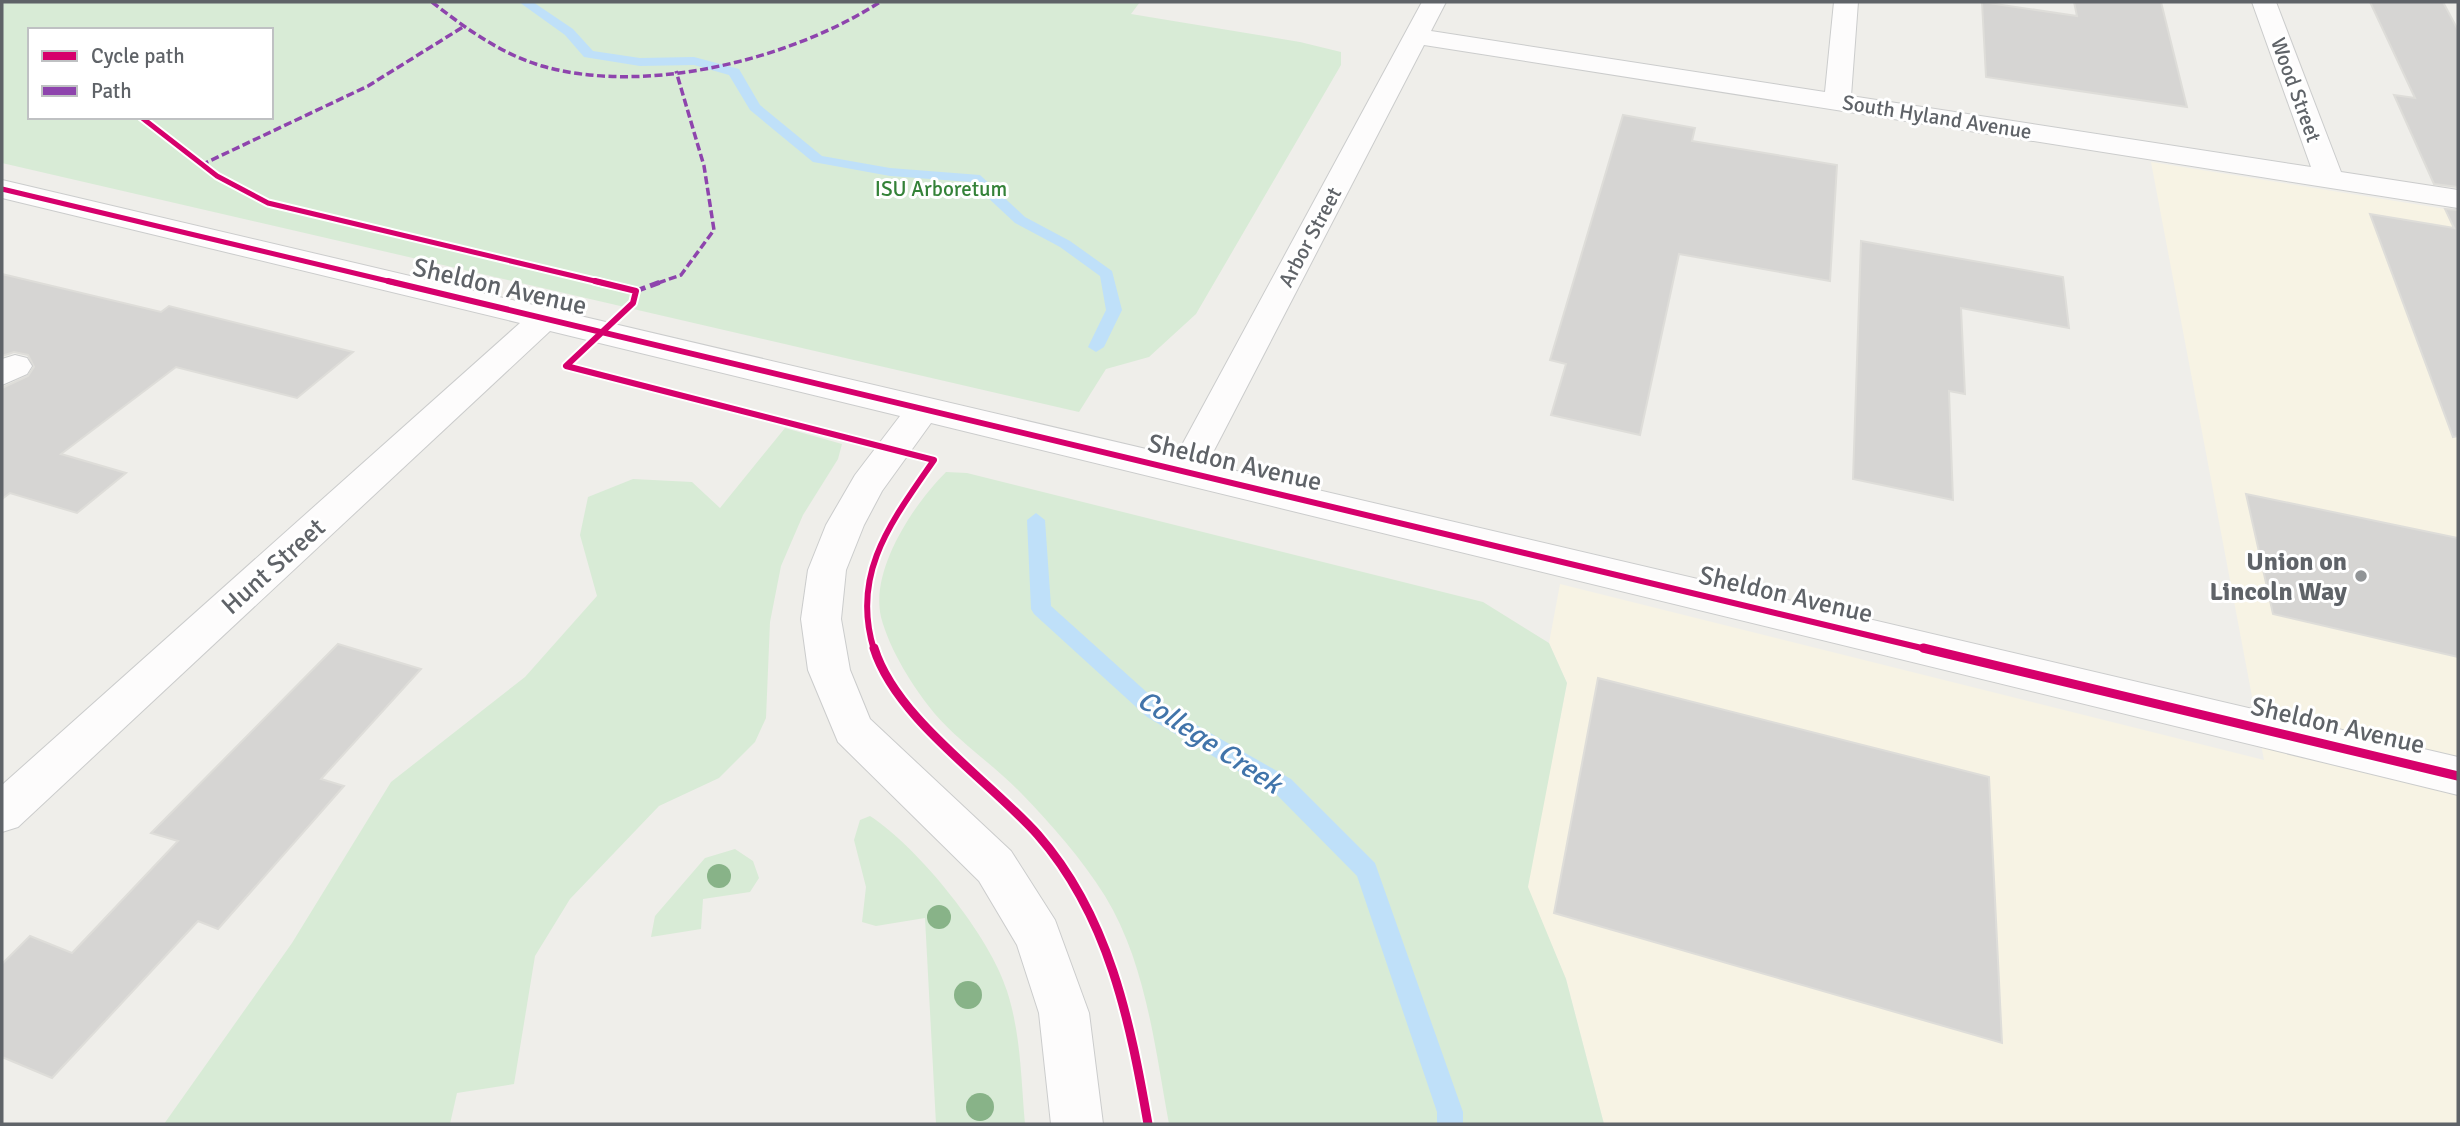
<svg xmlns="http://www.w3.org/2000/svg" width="2460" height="1126" font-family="Signika,sans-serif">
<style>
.commercial{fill:#f7f3e4}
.green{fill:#d8ebd6;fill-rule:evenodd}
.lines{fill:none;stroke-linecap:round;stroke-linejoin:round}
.stream{fill:#bfe0f9;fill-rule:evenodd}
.building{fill:#d6d5d3;stroke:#deddd9;stroke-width:2}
.minor-casing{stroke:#cbcccc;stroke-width:2}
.minor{fill:#fdfcfc;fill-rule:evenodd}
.quiet-far1{stroke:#8e44ad;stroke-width:3.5;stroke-dasharray:8 3.5;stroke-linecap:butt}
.quiet{stroke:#8e44ad;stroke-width:5;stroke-dasharray:10 5;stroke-linecap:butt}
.cycleway-far2-casing{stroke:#fff;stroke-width:9}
.cycleway-far1-casing{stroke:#fff;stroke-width:10}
.cycleway-casing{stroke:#fff;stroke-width:13}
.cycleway-far2{stroke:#d6006c;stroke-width:5}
.cycleway-far1{stroke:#d6006c;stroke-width:6}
.cycleway{stroke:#d6006c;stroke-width:9}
.tree{fill:#88b388}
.poi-dot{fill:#919496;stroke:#fff;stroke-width:2.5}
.labels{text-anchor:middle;stroke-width:6;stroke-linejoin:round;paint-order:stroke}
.far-street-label{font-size:21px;fill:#5f6368;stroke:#fff}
.far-park-label{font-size:21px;fill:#348238;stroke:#fff}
.street-label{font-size:26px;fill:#5f6368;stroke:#fff}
.poi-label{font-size:26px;font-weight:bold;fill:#5f6368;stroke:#fff;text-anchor:end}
.water-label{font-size:28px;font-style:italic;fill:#4174aa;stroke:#fff}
</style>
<rect width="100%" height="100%" fill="#efeeea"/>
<path class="commercial" d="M2151 162 2458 211V1124H1604L1566 979 1527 887 1567 683 1549 643 1560 584 2264 760Z"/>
<path class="green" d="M2 2H1140L1131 14 1300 42 1341 52V65L1196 314 1149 357 1106 369 1079 412 2 163ZM30 30H271V117H30Z
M785 428 842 444 838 459 803 515 781 566 770 622 766 718 755 742 719 778 659 806 570 899 535 956 514 1084 457 1093 450 1124H164L292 943 391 782 525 677 597 596 580 535 588 497 633 479 692 482 720 508Z
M946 472 967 473 1483 602 1549 643 1567 683 1528 887 1566 979 1604 1124H1169C1155 1048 1146 963 1105 896 1082 859 1051 824 1021 793 994 765 960 743 935 714 913 687 890 651 881 617 870 569 914 504 946 472Z
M870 816C918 847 991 937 1007 991 1021 1034 1021 1080 1025 1124H936L925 918 876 926 862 922 866 887 854 840 860 820Z
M735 849 753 861 759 878 750 892 703 899 701 929 651 937 655 916 705 858Z"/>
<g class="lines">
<path class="stream" d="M519 2H533L573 29 593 51 640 58 694 57 739 69 760 105 822 156 890 168 980 175 1025 217 1070 241 1112 271 1122 310 1104 347 1096 352 1088 347 1106 310 1100 276 1060 247 1015 223 971 182 890 176 813 162 750 110 729 75 694 65 640 66 584 57 565 35Z
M1036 513 1045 520 1051 606 1161 705 1291 779 1375 863 1463 1112V1124H1437V1112L1357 876 1275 793 1147 717 1034 614 1031 609 1027 520Z"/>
</g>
<path class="building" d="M1982 2 2077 16 2074 2H2161L2187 107 1986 77Z
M2370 2H2443L2458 30V187L2434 184 2394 95 2415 98Z
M1623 115 1695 128 1692 141 1837 165 1830 281 1679 254 1640 435 1551 415 1566 364 1550 360Z
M2445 209 2458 210V436L2453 437 2370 214 2454 228Z
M1861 241 2063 277 2069 328 1961 308 1965 394 1949 391 1953 500 1853 479Z
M2 274 161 312 169 306 353 352 297 398 176 367 61 454 126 473 77 513 10 493 2 499V388L28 376 34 367 28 355 14 352 2 356Z
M2246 494 2458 538V657L2273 614Z
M338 644 421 669 321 779 344 786 218 929 198 921 52 1078 2 1057V964L30 936 72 953 178 841 151 833Z
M1598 678 1989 777 2002 1043 1554 913Z"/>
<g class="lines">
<g class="minor-casing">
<path id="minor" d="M1422 2H1446L1431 31 1825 92 1834 2H1858L1851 96 2311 167 2252 2H2276L2341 172 2458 190V208L1424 45 1207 464 2458 757V795L931 423 882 491 864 525 846 570 841 619 850 670 870 719 1011 851 1055 920 1089 1013 1103 1124H1051L1039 1013 1017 945 979 881 838 742 808 670 801 619 808 570 826 525 855 475 900 416 550 331 18 827 2 832V785L520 323 2 198V180L1176 456Z
M15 355 27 358 32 366 27 374 2 385V359Z"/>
</g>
<use href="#minor" class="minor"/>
<path class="quiet-far1" d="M432 2C465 28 501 54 542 66 646 96 792 59 880 2
M201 165 368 86 463 27
M658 283 681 275 714 230 704 166 676 71"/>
<path class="quiet" d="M636 291 663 281"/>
<g class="cycleway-far2-casing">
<path id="cycleway-far2" d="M141 117 217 176 268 203 603 283
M2 189 396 283"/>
</g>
<g class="cycleway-far1-casing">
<path id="cycleway-far1" d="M388 281 1930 650
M595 281 636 291 633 303 566 366 934 460C892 521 850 573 874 650"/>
</g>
<g class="cycleway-casing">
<path id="cycleway" d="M874 648C896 719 989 780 1038 835 1109 916 1130 1021 1148 1124
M1923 648 2458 776"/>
</g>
<use href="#cycleway-far2" class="cycleway-far2"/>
<use href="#cycleway-far1" class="cycleway-far1"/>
<use href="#cycleway" class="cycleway"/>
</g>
<g class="tree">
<circle cx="719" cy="876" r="12"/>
<circle cx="939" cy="917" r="12"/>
<circle cx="968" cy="995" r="14"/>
<circle cx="980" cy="1107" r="14"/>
</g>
<circle class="poi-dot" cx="2361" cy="576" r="7"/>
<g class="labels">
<g class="far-street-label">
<text transform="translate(2296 90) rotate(70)" y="7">Wood Street</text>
<text transform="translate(1937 117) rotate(9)" y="7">South Hyland Avenue</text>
<text transform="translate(1310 237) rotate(-62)" y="7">Arbor Street</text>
</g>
<g class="far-park-label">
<text x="941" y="196">ISU Arboretum</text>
</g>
<g class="street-label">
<text transform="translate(500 286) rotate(13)" y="9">Sheldon Avenue</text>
<text transform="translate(1235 462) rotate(13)" y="9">Sheldon Avenue</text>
<text transform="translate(273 566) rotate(-42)" y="9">Hunt Street</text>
<text transform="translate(1786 594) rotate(13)" y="9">Sheldon Avenue</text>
<text transform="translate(2338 725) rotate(13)" y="9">Sheldon Avenue</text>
</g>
<g class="poi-label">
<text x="2347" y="570">Union on<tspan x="2347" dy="30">Lincoln Way</tspan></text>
</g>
<g class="water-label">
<text transform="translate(1210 741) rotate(33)" y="10">College Creek</text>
</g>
</g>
<rect width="2460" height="1126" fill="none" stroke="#5f6368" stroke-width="7"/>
<rect x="28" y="28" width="245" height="91" fill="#ffffff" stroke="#bfc1c3" stroke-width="2"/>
<rect x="42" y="51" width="35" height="10" fill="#d6006c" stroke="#bfc1c3" stroke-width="2"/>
<text x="91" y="63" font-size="21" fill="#5f6368">Cycle path</text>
<rect x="42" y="86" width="35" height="10" fill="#8e44ad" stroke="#bfc1c3" stroke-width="2"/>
<text x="91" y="98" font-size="21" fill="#5f6368">Path</text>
</svg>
